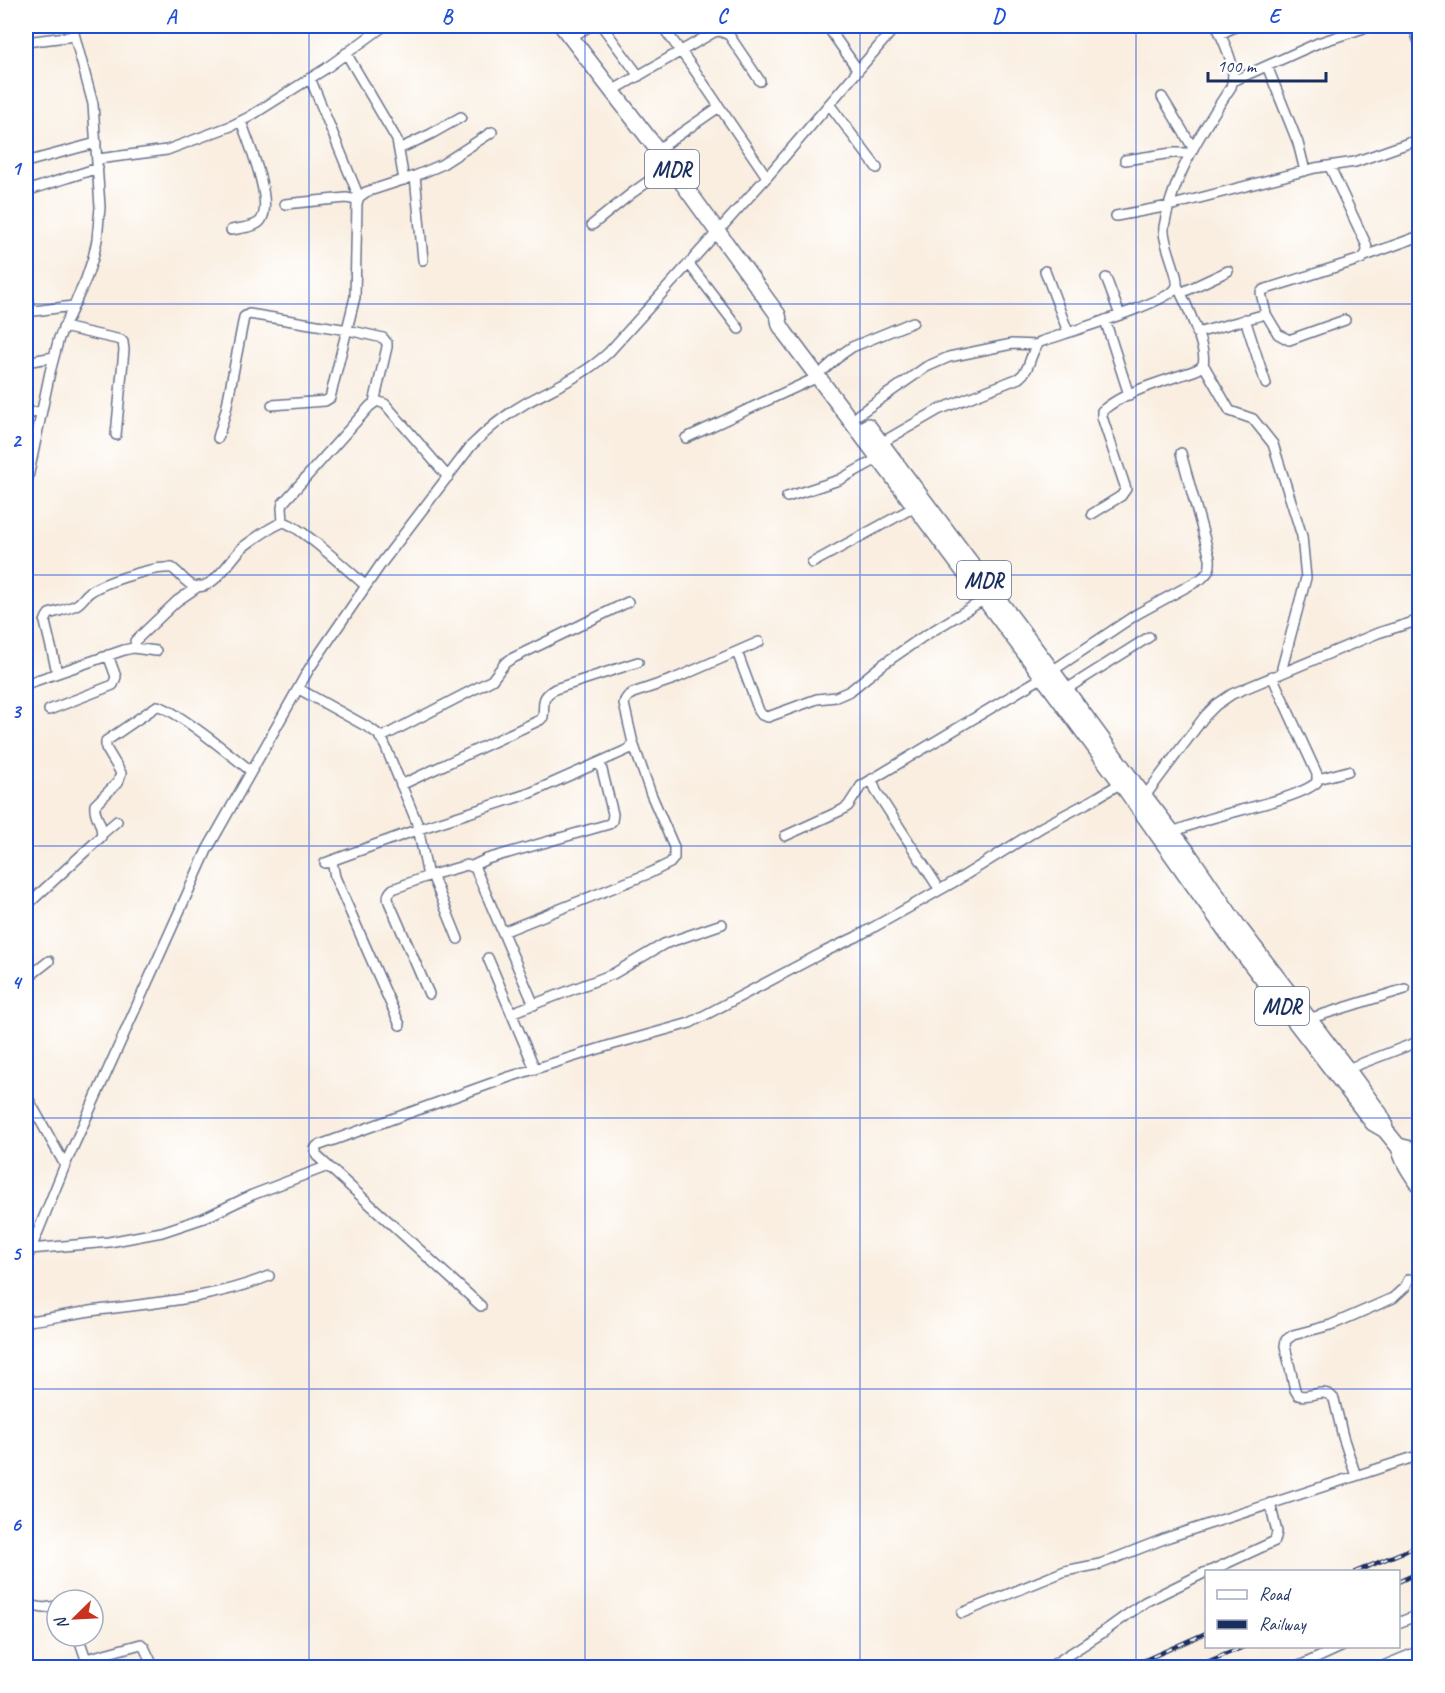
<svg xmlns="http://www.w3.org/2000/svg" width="1445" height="1693" font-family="Caveat,sans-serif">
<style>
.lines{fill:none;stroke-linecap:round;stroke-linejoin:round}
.minor-casing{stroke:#69728c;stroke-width:12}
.primary-casing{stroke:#69728c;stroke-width:18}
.minor{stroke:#fff;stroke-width:9}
.primary{stroke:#fff;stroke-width:15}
.rail-casing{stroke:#1b2f5e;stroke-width:4.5}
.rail{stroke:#fff;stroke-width:2;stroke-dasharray:7;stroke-linecap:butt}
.grid{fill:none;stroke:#1d4ed8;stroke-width:1.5;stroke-opacity:0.55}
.labels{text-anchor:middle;stroke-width:6;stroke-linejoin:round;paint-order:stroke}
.shield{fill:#fff;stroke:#5f6d8e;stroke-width:1.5}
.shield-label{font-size:22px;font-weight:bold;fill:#1b2f5e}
.neatline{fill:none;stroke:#1d4ed8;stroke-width:2}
.grid-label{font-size:20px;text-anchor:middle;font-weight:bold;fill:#1d4ed8}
</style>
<rect width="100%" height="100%" fill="#fff"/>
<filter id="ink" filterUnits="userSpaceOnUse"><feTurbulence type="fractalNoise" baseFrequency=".0167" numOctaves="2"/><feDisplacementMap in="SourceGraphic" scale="12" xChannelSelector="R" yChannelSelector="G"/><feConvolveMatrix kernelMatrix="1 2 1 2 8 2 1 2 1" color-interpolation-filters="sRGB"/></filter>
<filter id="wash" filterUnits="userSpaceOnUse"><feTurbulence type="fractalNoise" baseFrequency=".008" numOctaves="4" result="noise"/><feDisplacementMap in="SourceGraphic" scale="24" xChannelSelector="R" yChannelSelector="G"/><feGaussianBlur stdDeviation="1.35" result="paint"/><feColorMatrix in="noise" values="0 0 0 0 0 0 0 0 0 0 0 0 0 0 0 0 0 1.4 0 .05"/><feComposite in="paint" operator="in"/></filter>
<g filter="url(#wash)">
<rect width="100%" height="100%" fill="#f9eee0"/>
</g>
<g filter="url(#ink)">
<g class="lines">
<g class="minor-casing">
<path id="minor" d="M602 26 639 76
M662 26 693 68 767 177
M827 26 858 70
M1413 26 1420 45
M1220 34 1237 26
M571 37 590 26
M26 42 74 36
M346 53 397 140 404 180
M1267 66 1298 143 1305 171
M310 78 359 197
M1233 81 1318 43 1370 26
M612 91 714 32 720 31 729 35 760 81
M1162 97 1193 148
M829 104 877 168
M399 149 431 134 461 117
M657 150 719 107
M98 159 167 150 231 126 249 117 325 69 384 26
M1125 160 1172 153H1190
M26 162 96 143
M415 176 423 260
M26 191 98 168
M285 204 346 198 358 200
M1116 216 1169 206 1315 168 1355 162 1420 139
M592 225 632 193 670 166
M231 230C239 228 256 228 261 220 274 202 248 141 241 121
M1365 256 1420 236
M689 264 739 329
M1045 271 1068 332
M1106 278 1120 315
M26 289 31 311
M1181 293 1228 271
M26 312 73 306
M1266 314 1261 293 1263 290 1361 259C1367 255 1368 251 1366 244L1330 167
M1245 319 1266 384
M1105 320 1129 395
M63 327 121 340 123 342 124 350 116 435
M1197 333 1266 314 1278 334 1289 340 1345 320
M26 362 54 357
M1203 364 1230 411 1253 419 1273 444 1302 536 1306 578 1282 668
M825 369 842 354 852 347 913 322
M272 405 325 401 330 398 355 297 357 203 359 197 366 192 415 176 441 165 492 132
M26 414 41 411
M859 414 926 367 949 357 1012 344 1037 345
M218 438 226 410 244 317 249 314 348 330 383 338 387 343V347L374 403
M686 438 818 377
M881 443 938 410 1019 378C1032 368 1029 352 1040 342 1062 334 1167 303 1176 288 1182 279 1162 244 1164 227 1173 176 1203 129 1231 87 1238 66 1224 45 1217 26
M26 487 50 372 59 338 86 279 93 258 97 240 100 207 93 104 72 26
M787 497 839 480 879 458
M1092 514 1121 496 1126 489 1102 417V411C1126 390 1166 381 1196 370 1199 369 1201 368 1203 364 1208 350 1184 299 1177 285
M283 522 282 508 283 503 370 406 377 401 385 404 448 477
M812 563 918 505
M135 641 177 601 199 586
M737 652 759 711 762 715 768 717 817 699 836 697 850 691 882 665 921 638 985 599
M1052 671 1137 614 1201 579C1209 572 1211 569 1210 558L1181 453
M57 672 45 622 47 617 49 614C58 611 68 609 76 605 82 602 85 595 90 592 104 582 155 566 172 568 180 573 185 583 194 586 213 592 232 557 243 547 255 538 269 528 283 522 298 524 351 573 366 586
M26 684 124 650 133 648 156 651
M299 689 371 729 379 735 384 743 417 823 428 876 467 865 475 868 534 1005
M1065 690 1149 637
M49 710 113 685 116 677 108 655
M380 738 492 680 505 663 511 659 628 602
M872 779 876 791 936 884
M1318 779 1348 771
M401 785 540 720 543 717C545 702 540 698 555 689L638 662
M1142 800 1205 716 1216 705 1232 694 1378 633 1420 620
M1172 832C1186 827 1201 821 1216 817 1238 810 1302 797 1317 782V774L1272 676
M103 833 117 821
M785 836 842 810 848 806 861 786 1043 677
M332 861 335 877 400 1025
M325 863 419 829 530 793 629 749 633 743 624 704C625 698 628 696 633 693L674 679 759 642
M472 866 487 859 609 824 612 821 613 814 600 762
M432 875 458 939
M428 876 393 889C388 893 387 896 389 902L429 994
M26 906 101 837C105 825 93 817 95 805L118 782 121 773 106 748V741L157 706C171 706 236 759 251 771
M503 932 650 873 670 863 674 858V847L651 794 633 743
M488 958 535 1069
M26 979 49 961
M511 1013 613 974 664 944 722 924
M1308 1019 1405 989
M1347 1069 1420 1041
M26 1095 65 1165
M1420 1155 1411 1146 1395 1142C1398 1161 1408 1175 1420 1191
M30 1249 109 1242 162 1232 204 1218 252 1195 328 1166
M26 1261 65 1165 207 850 309 669 381 564 471 446C488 429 505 415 526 403 555 387 585 375 609 352L767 177 896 26
M481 1306 317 1156 315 1149 317 1146 509 1077 611 1045 690 1023 826 951 856 937 915 904 959 879 1042 827 1091 801 1121 783
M26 1321C50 1319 74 1313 98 1310 155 1303 216 1298 269 1276
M1356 1476 1343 1437 1334 1399C1324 1386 1311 1399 1298 1395L1295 1390 1285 1346 1286 1340 1293 1335 1331 1325 1393 1298 1405 1287 1409 1279
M1208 1572 1275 1541 1277 1532 1270 1503
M26 1605 44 1608 57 1606
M962 1613 1065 1571 1100 1564 1169 1537 1420 1455
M1398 1623 1420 1614
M78 1636 87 1662V1668
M86 1659 141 1644 144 1647 154 1668
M1048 1668 1099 1635 1145 1602 1206 1572
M1295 1668 1343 1646"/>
</g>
<g class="primary-casing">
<path id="primary" d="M562 26 670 166 778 315 780 325 785 333 1043 677 1121 783 1228 934 1373 1123 1385 1130
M868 426 1052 671 1134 783 1186 850 1238 926 1347 1069 1380 1114 1384 1122 1385 1130 1420 1173
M1386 1668 1420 1654"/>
</g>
<use href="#minor" class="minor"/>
<use href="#primary" class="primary"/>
<g class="rail-casing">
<path id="rail" d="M1355 1572 1420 1545
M1398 1582 1420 1572
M1127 1668 1206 1633
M1192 1668 1246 1646"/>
</g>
<use href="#rail" class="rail"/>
</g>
</g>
<path class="grid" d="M309 26V1668M585 26V1668M860 26V1668M1136 26V1668M26 304H1420M26 575H1420M26 846H1420M26 1118H1420M26 1389H1420"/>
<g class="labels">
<g class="shield">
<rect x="645" y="150" width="54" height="38" rx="4.5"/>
<rect x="957" y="561" width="54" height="38" rx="4.5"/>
<rect x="1255" y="987" width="54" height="38" rx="4.5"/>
</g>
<g class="shield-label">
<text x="672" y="177">MDR</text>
<text x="984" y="588">MDR</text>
<text x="1282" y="1014">MDR</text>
</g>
</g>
<rect width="1445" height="1693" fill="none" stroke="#fff" stroke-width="66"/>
<rect x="1205" y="1570" width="195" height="78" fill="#ffffff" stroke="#a4acbf" stroke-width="1.5"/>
<rect x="1217" y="1590" width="30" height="9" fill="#ffffff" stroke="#a4acbf" stroke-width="1.5"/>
<text x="1259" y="1600" font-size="18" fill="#1b2f5e">Road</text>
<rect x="1217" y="1620" width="30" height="9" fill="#1b2f5e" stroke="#a4acbf" stroke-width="1.5"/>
<text x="1259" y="1630" font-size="18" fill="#1b2f5e">Railway</text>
<g transform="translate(75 1618) rotate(246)"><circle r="28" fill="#ffffff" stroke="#a4acbf" stroke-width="1.5"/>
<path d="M0-4.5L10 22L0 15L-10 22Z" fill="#c8321e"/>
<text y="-9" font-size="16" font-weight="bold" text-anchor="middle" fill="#1b2f5e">N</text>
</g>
<path d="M1208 72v9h118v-9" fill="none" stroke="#1b2f5e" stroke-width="3"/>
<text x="1217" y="72" font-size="18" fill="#1b2f5e" stroke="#ffffff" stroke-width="4.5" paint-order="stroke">100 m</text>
<rect x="33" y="33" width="1379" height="1627" class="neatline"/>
<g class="grid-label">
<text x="171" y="23">A</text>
<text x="447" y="23">B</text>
<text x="722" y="23">C</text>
<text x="998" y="23">D</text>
<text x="1274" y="23">E</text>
<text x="16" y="175">1</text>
<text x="16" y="447">2</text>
<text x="16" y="718">3</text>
<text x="16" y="989">4</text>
<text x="16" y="1260">5</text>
<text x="16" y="1531">6</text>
</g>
</svg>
